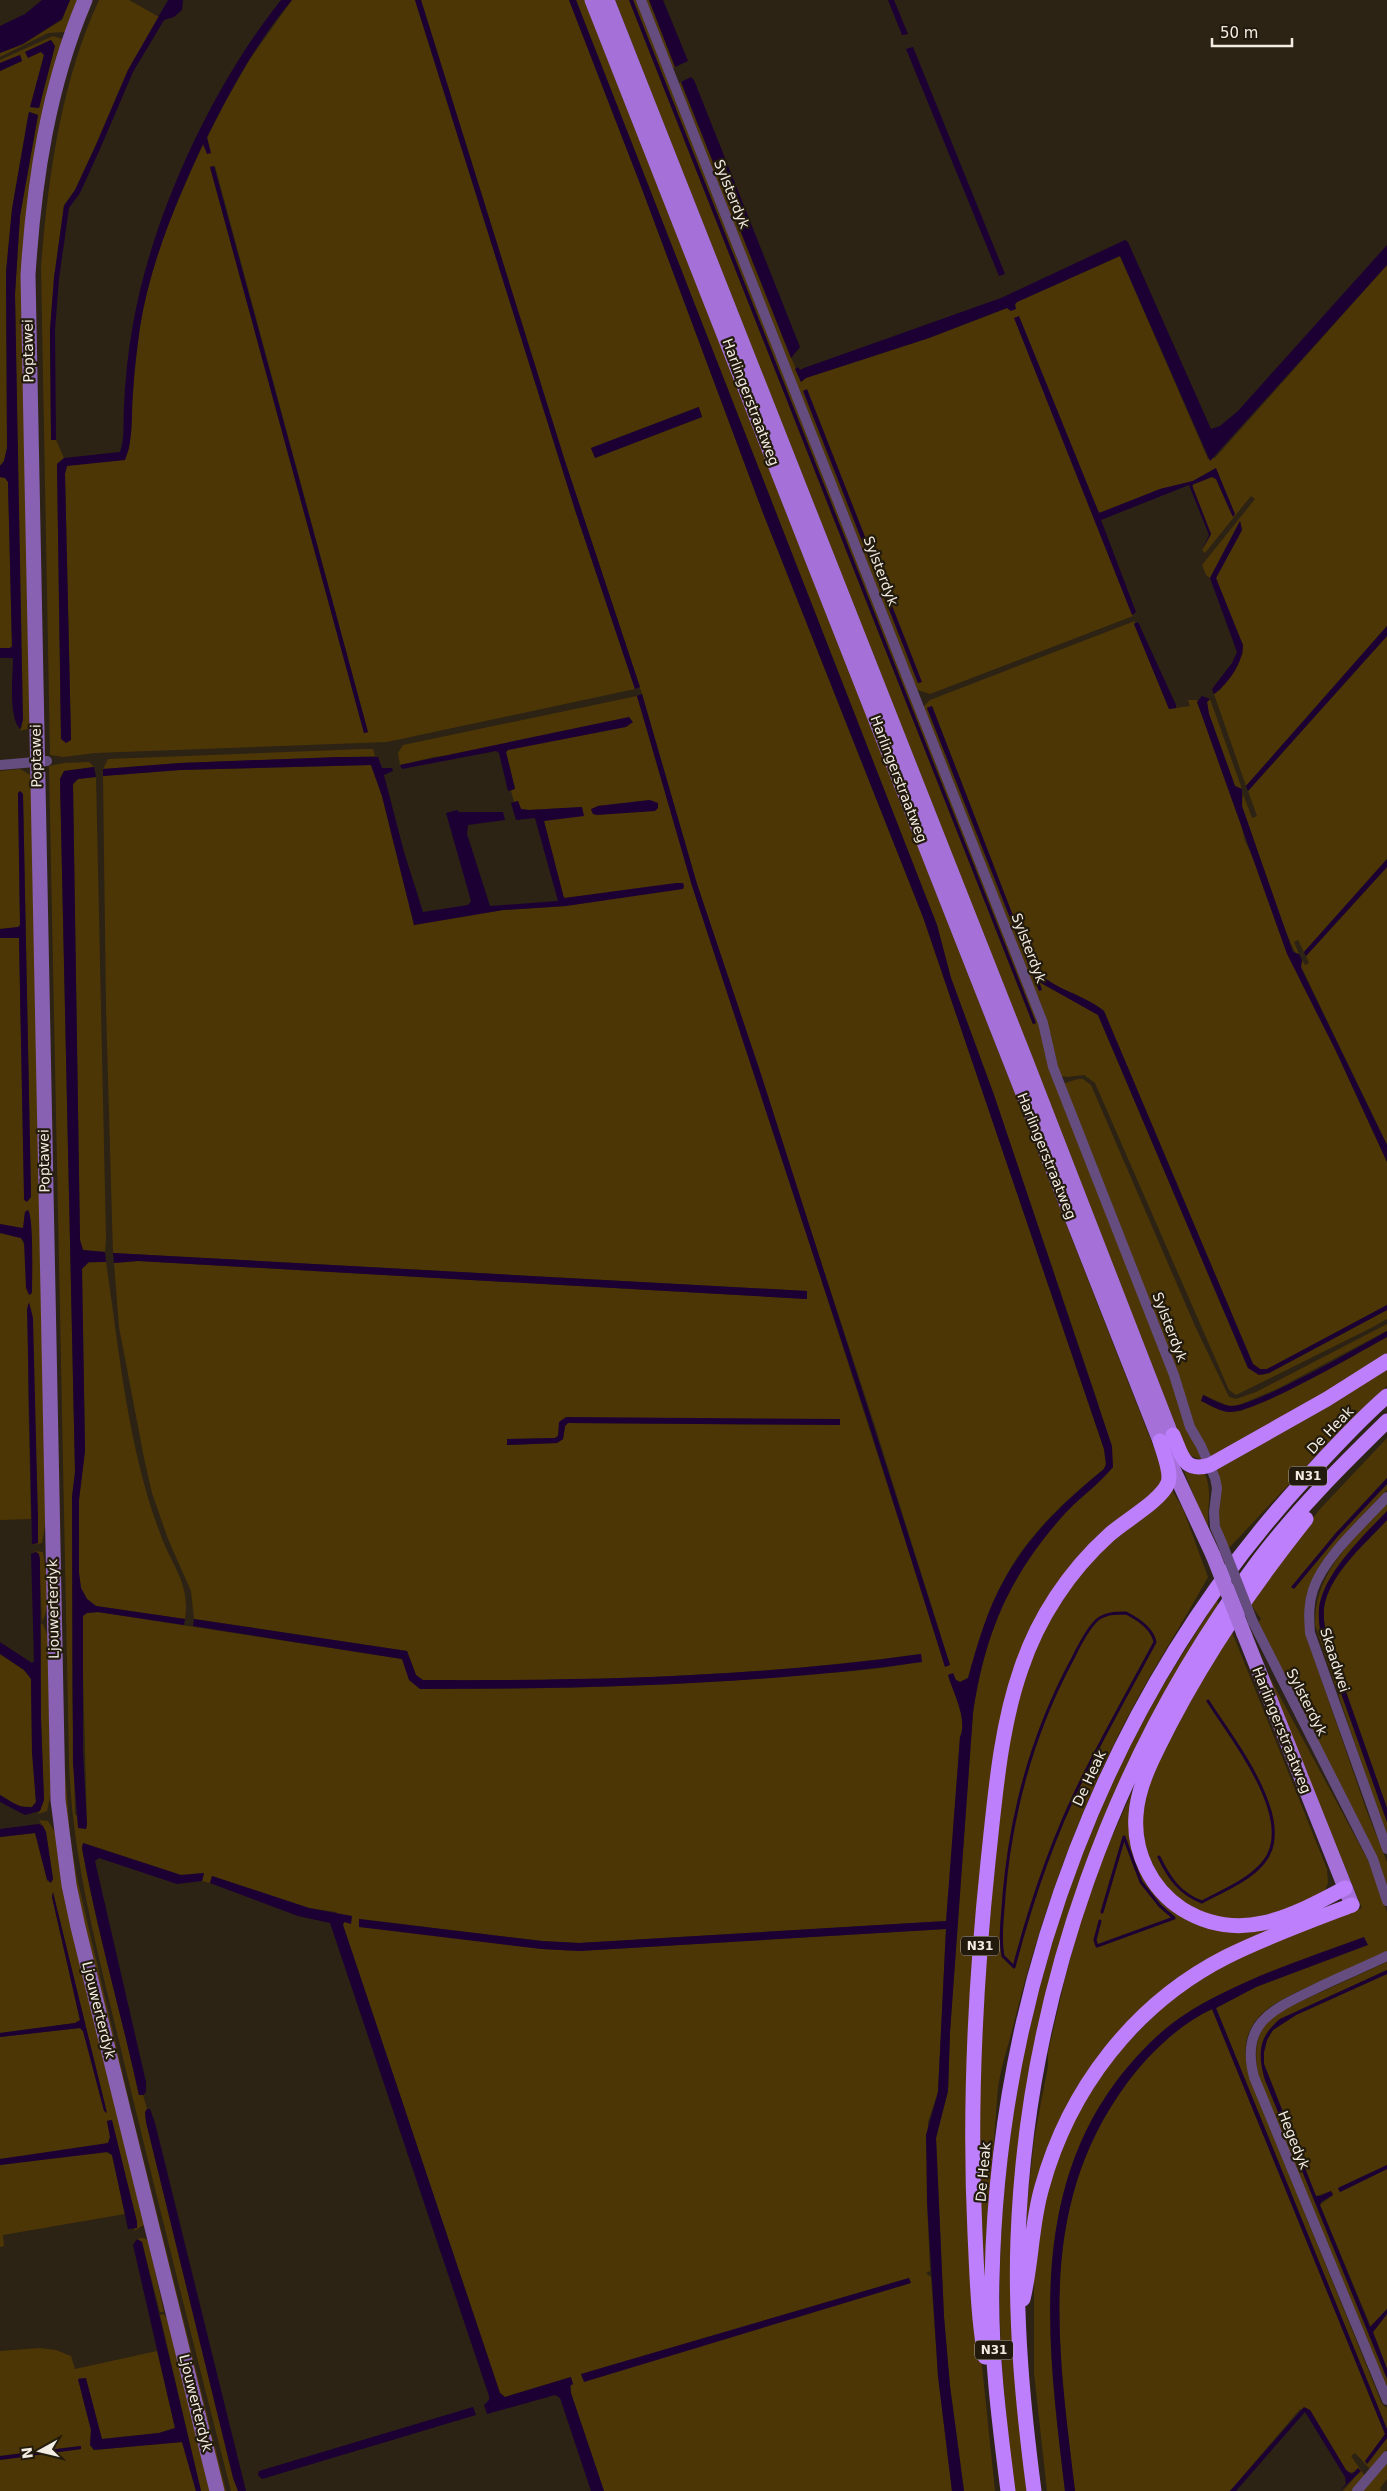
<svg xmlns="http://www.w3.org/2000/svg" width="1387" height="2491" font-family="'DejaVu Sans',sans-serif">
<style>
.green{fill:#4d3605;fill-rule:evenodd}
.water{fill:#1c0033}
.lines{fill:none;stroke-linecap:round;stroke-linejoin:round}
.stream{stroke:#1c0033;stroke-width:3}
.street{stroke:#654d7f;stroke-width:10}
.secondary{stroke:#8961b2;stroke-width:15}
.primary{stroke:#a571d9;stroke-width:15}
.highway{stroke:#be7ffd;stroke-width:15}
.street-bridge{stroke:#654d7f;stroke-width:10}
.primary-bridge{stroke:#a571d9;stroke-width:15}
.labels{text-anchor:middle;stroke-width:4.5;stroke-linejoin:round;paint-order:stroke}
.shield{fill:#221a0c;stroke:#b4ada2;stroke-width:1}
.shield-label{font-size:12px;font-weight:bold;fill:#f2ece3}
.street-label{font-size:14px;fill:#f2ece3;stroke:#221a0c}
</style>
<rect width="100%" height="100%" fill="#2c2315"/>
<path class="green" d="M70 0H81L66 32 48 33 0 57V53L23 44 62 20Z
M99 0H129L159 17 128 70 95 147 75 190 64 205 54 278 50 330 51 440H56L64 458 57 464 61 739H71L65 474 67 466 129 450C132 409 134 368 140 327 150 263 176 202 204 143L207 154V138L225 102 250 59 292 0H415L576 513 635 689 387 742 95 753 63 757 50 755 41 267C48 177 61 82 99 0ZM215 166 368 732 364 733 210 167Z
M421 0H569L639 181 763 513 923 917 1104 1449 1106 1464 1104 1469C1065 1500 1027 1535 1004 1580 990 1607 979 1648 968 1678L960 1682 948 1676C954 1693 968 1719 960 1737L947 1921 579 1943 542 1941 360 1919 359 1926 542 1949 579 1951 946 1929 938 2092 928 2122 927 2202 930 2271 926 2273 931 2277 938 2376 952 2491H604L571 2393V2377L505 2397 500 2393 343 1925 344 1922 336 1912 309 1908 212 1876 210 1883 202 1881 204 1873 181 1875 83 1843 82 1848C97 1931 121 2012 139 2095H143L147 2109 145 2113 146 2122 238 2491H231C194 2347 158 2202 123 2058 100 1959 72 1862 69 1761L49 766 64 763 89 762 94 767 64 771 60 779 75 1472 72 1497V1684L75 1814 87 1825 82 1637V1616L87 1613 98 1612 402 1659 420 1689C543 1689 667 1687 790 1676 834 1672 879 1671 922 1661L920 1654C756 1677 589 1681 422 1680L416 1675 407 1651 194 1619 191 1591 168 1539 152 1493 144 1458 119 1327 114 1263 138 1261 806 1299 807 1291 113 1253 106 1008 103 776 180 770 371 765 382 796 414 925 503 910 566 906 567 899 563 896 544 821 582 807 529 810 521 809 518 801 514 802 511 791 515 788 506 752 508 750 434 757 400 765 398 753 403 745 637 696C735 1021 843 1342 945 1666L950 1665 874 1423 697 884 642 694 564 458ZM698 407 702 417 595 458 591 448ZM650 800 593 814 591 810 598 806ZM560 1422 839 1425 568 1423 565 1426 563 1439 557 1443 507 1445V1439L555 1438 558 1436ZM909 2278 910 2283 581 2374Z
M576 0H586L1161 1466 1163 1477 1160 1484 1152 1496 1112 1528 1028 1644 983 1866 976 2309 995 2491H964L950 2386 944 2317 936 2138 948 2091 950 2032 973 1713C981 1661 996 1608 1025 1562 1048 1526 1082 1496 1113 1467L1098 1403 994 1095 951 978 937 925Z
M615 0H629L1033 1024 1036 1023 633 0H639L1008 938 1203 1460 1191 1456 1183 1446Z
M643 0H649L675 67 673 68Z
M53 36 63 39 35 155 31 728 20 731 22 727 15 294 20 216 38 115 30 112 28 115 12 209 6 272 7 448 4 461 0 466V71L22 61 20 55 0 63V60ZM51 40 55 46 39 108 31 107 44 55 41 52H25Z
M681 82 801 382 805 378 929 338 1007 308 1011 311 1017 302 1120 256 1208 459 1215 458 1387 265V626L1246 786 1214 694 1220 690 1243 653 1216 578 1242 530 1240 521 1210 578 1206 575 1202 565 1255 499 1251 496 1205 553 1202 550 1211 534 1192 488 1194 483 1212 477 1216 479 1232 516 1216 468 1193 481 1160 489 1101 513 1096 511 1133 616 930 694 917 690 913 685 679 83ZM806 390 921 681 918 683 804 391Z
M0 477 5 478 8 482 12 646 10 648H0Z
M1135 621 1134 624 1169 709 1190 706 1188 700H1198L1240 820 1245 841 1256 864 1301 982 1335 1049 1387 1162V1305L1267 1369H1260L1253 1364 1104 1011C1082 993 1047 988 1032 965L932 706 927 708 1033 976 1042 990 1039 981 1098 1015 1248 1368 1263 1375 1269 1373 1387 1310V1319L1371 1328 1236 1395 1229 1390 1095 1083 1084 1075 1067 1077 1060 1076 923 707 930 700Z
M1387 636V859L1304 952 1298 940 1294 942 1299 954H1297C1289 949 1249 825 1242 806L1243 794 1252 818 1257 816 1248 791Z
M1210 699 1242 789 1235 786 1209 714 1207 702Z
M365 749H373L375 756 180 763 103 769 108 759Z
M20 769 32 776 46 1520 42 1543 34 1545 38 1543V1521L31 1306 28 1387 31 1519 0 1520V1233L21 1238 25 1247V1212L23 1229 0 1224V938L17 936 19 937 24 1200 31 1197 23 794 20 791 18 793 20 925 19 927 0 929V771Z
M96 777 106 1238 105 1252 83 1250 80 1240 73 784 78 779Z
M1387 867V1145L1300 964 1302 960 1305 965 1309 963 1306 956Z
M1078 1079H1083L1091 1085 1195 1326 1229 1397 1236 1399 1256 1392 1387 1324V1331L1377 1336 1277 1389 1239 1405 1229 1406 1203 1395 1201 1401 1228 1412 1241 1411 1387 1337V1358L1211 1458 1193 1425 1064 1086 1065 1083Z
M106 1262C120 1355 128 1452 163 1541 175 1570 190 1586 185 1619L96 1606 87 1599 81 1588 79 1573V1500L85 1451 82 1269 84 1263Z
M1387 1367V1386L1328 1443 1228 1549 1221 1539 1214 1467Z
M1387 1438V1478L1335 1534 1294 1589 1338 1536 1387 1484V1490L1347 1532 1309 1588 1305 1602 1306 1635 1367 1812 1387 1862V1891L1257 1623 1261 1619 1247 1599 1321 1508Z
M1184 1471 1193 1474 1204 1472C1213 1490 1207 1507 1208 1526H1206Z
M1172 1490 1183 1509 1208 1577C1178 1632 1142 1685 1115 1742 1071 1832 1038 1926 1014 2023 1008 2048 998 2074 997 2100 992 2172 985 2244 986 2316L982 2286 978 2053 991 1863 1015 1707 1046 1619 1093 1555Z
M1387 1503V1511L1330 1580 1319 1607 1322 1640 1387 1822V1839L1315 1625C1314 1572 1353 1540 1387 1503Z
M1387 1520V1808L1327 1638C1325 1628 1323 1618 1324 1608 1329 1574 1365 1544 1387 1520Z
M34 1551 43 1552C46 1574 53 1602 42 1622L39 1554Z
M1217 1600 1219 1606 1138 1745 1106 1812 1069 1913 1047 1992 1021 2127 1027 2491H1014C1008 2433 1001 2376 1000 2318 996 2126 1039 1939 1120 1766 1147 1708 1182 1654 1217 1600Z
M41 1624H43L48 1637 51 1792 47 1811 38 1814 44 1800 41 1719Z
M1230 1627 1327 1869 1328 1883 1324 1893 1267 1918 1217 1919 1182 1904 1161 1883 1143 1844 1142 1808 1152 1773Z
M0 1654 24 1670 31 1678 32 1752 36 1802 32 1807 19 1806 0 1795Z
M1261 1661 1372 1868 1387 1912V1951C1363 1962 1340 1973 1316 1983 1271 2004 1232 2019 1250 2078L1382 2404 1387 2408V2430L1216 2008 1256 1987 1310 1966C1288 1973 1267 1980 1245 1987 1234 1991 1222 1993 1213 1998 1175 2017 1144 2046 1119 2079 1026 2203 1048 2348 1065 2491H1047L1034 2373V2274L1040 2219 1054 2160 1085 2095 1135 2029 1199 1977 1281 1938 1362 1908 1259 1663Z
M64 1757 70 1836 77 1878 130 2105H128C100 1992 61 1874 64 1757Z
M1143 1767 1138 1859 1191 1918 1281 1923 1200 1969 1078 2093 1026 2257 1027 2205 1034 2139 1048 2066V2052L1065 1978 1080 1923 1104 1855Z
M39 1820 48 1821 55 1832 144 2225 134 2231 137 2222 111 2120 107 2121 110 2137 108 2143 104 2145 0 2159V2037L80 2028 83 2031 107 2113 53 1893 52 1897 80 2020 75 2023 0 2033V1837L35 1833 53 1879 46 1832Z
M1387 1962V1970L1280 2019C1256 2039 1260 2052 1265 2080L1387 2379V2392L1258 2076C1254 2046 1255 2028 1282 2010Z
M1387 1974V2165L1338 2188 1340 2192 1387 2169V2309L1371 2327 1320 2205 1333 2195 1331 2191 1316 2196 1264 2064V2052L1267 2040 1273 2030 1296 2015Z
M1212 2009 1385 2434 1367 2464 1387 2438V2449L1370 2469 1355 2453 1351 2456 1365 2476 1353 2491H1343L1360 2471 1348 2473 1310 2410 1300 2409 1230 2491H1075C1058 2348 1035 2207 1127 2083 1149 2054 1178 2025 1212 2009Z
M130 2113H132L226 2491H223Z
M103 2151 112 2155 125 2214 3 2235 4 2246 0 2247V2165Z
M143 2238 148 2240 164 2312H160L142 2242 136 2239Z
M164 2314 171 2325 211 2491H201L160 2315Z
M1387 2314V2369L1373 2332Z
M40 2348 56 2350 71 2356 75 2369 157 2351 175 2428 159 2433 102 2439 82 2378 78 2379 91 2430 90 2445 94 2450 182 2442 196 2491H0V2460L81 2449 80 2446 0 2456V2351Z
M1387 2462V2479L1380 2488 1381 2491H1362Z"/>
<path class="water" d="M42 0H70L62 19 23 44 0 53V26L25 14Z
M168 0H183L182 10 174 17 164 20 133 72 100 149 80 193 69 208 59 279 55 330 56 440H51L50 330 54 278 64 206 75 190 95 147 128 70Z
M281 0H292C257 41 231 90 207 137L211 153 207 154 203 144C176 202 150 264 140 327 137 349 134 371 133 392 131 414 134 439 125 460L67 466 65 474 71 740 66 743 61 739 57 464 64 458 120 452C125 439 123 421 124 407 125 380 128 351 133 324 152 216 212 86 281 0Z
M415 0H421L564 458 640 687 635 689 576 513Z
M569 0H576L937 925 951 978 994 1095 1112 1446 1113 1467C1098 1486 1077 1499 1061 1518 1009 1577 984 1636 973 1713L950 2032 948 2091 936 2138 944 2317 950 2386 964 2491H952L951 2483 938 2376 927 2202 926 2135 938 2092 946 1929 579 1951 542 1949 359 1927V1919L542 1941 579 1943 946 1921 960 1737C968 1719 953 1693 948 1675L953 1673 956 1680 960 1682 968 1678C977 1645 987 1610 1004 1580 1029 1535 1065 1501 1104 1469L1106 1464 1104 1449 923 917 763 513 639 181Z
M629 0H633L1036 1023 1033 1024Z
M649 0H663L688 61 675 67Z
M888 0H894L908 34 902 35Z
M51 40 55 46 39 108 30 107 44 55 41 52 28 58 25 52Z
M913 47 1005 274 999 276 906 49Z
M20 55 22 61 0 71V63Z
M691 77 694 80 800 347 791 358 681 82Z
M29 112 38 115 20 216 15 294 23 720 20 729C8 716 13 675 13 658H0V648H10L12 646 8 482 5 478 0 477V466L4 461 7 448 6 272 12 209Z
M214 166 368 732 364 733 210 167Z
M1125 240 1128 242 1211 429 1220 426 1238 411 1387 245V265L1210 461 1120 256 1017 302 1015 304 1016 309 1011 311 1007 308 929 338 806 378 801 382 795 369 798 367 800 370 804 368 1001 298Z
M1019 316 1099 513 1160 489 1193 481 1216 468 1235 514 1233 517 1216 479 1212 477 1192 485 1211 534 1202 550 1209 535 1189 485 1101 520 1136 612 1132 615 1014 318Z
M807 389 922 682 918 683 803 391Z
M699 407 702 417 595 458 591 448Z
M1240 521 1242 530 1216 578 1243 645C1243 663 1228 684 1214 694L1212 689 1232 663 1237 652 1210 578Z
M1138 622 1176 705V708L1169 709 1134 624Z
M1387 626V636L1248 791 1246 786Z
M642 694 697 884 760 1071 950 1665 945 1667 869 1425 692 886 637 696Z
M1202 696 1210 699 1207 702 1209 714 1235 786 1242 789V806L1293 952 1299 954 1302 960 1301 968 1387 1145V1162L1335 1049 1287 954 1197 702Z
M932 706 1032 965C1047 988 1082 993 1104 1011L1253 1364 1260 1369H1267L1387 1305V1310L1269 1373 1259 1375 1248 1368 1098 1015 1039 982 1042 990 1039 991 927 708Z
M629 717 633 722 626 727 508 750 506 752 515 789 508 791 499 753 496 751 402 769 400 765Z
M338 757H378L382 768H392L393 771 384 775 404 852 423 912 468 905 471 901 446 813 457 810 459 812H503L505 820 468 825 467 834 490 906 558 901 535 818 516 820 511 803 518 801 521 809 529 810 582 807 584 816 544 821 564 898 676 883H683L684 886 683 889 566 906 503 910 414 925 382 796 371 765 180 770 103 776V769L180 763Z
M94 767 96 777 78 779 73 784 80 1240 83 1250 105 1252 106 1262H89L82 1269 85 1451 79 1500V1573L81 1588 87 1599 96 1606 185 1619 184 1625 98 1612 87 1613 83 1616V1751L87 1825 86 1829 78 1828 73 1764 72 1497 75 1472 60 779 64 771Z
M20 791 23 794 31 1197 27 1202 24 1200V1193L19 938H0V929L18 927 20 925 18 793Z
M650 800 658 803V808L655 811 597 815 593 814 591 809 598 806Z
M1387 859V867L1306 956 1304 952Z
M28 1210C34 1218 32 1279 32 1293L29 1295 26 1288 24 1242 21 1238 0 1233V1224L23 1228 25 1212Z
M113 1253 807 1291V1299L138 1261 114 1263Z
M29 1302 33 1318 38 1521V1543L32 1544 27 1309Z
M1387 1331V1337L1380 1341C1351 1357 1257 1412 1230 1412 1220 1412 1210 1405 1201 1401L1203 1395C1212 1399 1222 1406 1232 1406 1258 1405 1359 1347 1387 1331Z
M566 1417 840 1419V1425L568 1423 565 1426 563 1439 557 1443 507 1445V1439L555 1438 558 1436 559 1422Z
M1387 1478V1484L1338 1536 1294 1589 1291 1587 1335 1534Z
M1387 1511V1520C1365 1544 1329 1574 1324 1608 1323 1618 1325 1628 1327 1638L1387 1808V1822L1322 1640C1320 1630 1318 1620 1319 1609 1322 1575 1364 1535 1387 1511Z
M36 1552 39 1554 40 1560 41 1719 44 1800 40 1811 25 1815 0 1802V1795C10 1801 20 1809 32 1807L36 1802 32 1752 31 1679 24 1670 0 1654V1642L32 1663 34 1661 31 1554Z
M194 1619 407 1651 416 1675 423 1680C589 1681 756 1677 921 1654L922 1662C756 1685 587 1689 420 1689L409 1680 402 1659 193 1626Z
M39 1824 43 1826 46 1832 53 1879 51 1883 47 1880 35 1833 0 1837V1829Z
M83 1843 181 1875 204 1873 202 1881 177 1884 99 1858 95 1861 146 2082V2092L143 2095H139C121 2013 97 1931 82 1848Z
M212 1876 309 1908 352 1916 351 1924 344 1922 343 1925 500 2393 505 2397 571 2377 573 2384 570 2386 571 2393 604 2491H591L560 2398 555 2395 487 2414 484 2405 489 2400V2396L330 1923 298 1916 210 1883Z
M53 1892 107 2113 104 2111 83 2031 80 2028 0 2037V2033L75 2023 80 2020 52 1897Z
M1364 1937 1368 1945 1256 1987 1216 2008 1387 2429V2438L1367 2464 1365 2461 1385 2434 1212 2009C1178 2025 1149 2054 1127 2083 1035 2207 1058 2348 1075 2491H1065C1049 2354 1027 2202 1115 2083 1134 2058 1155 2035 1181 2017 1237 1980 1302 1960 1364 1937Z
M1387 1970V1974L1296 2015 1273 2030 1267 2040 1264 2052V2064L1316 2196H1320L1331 2191 1333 2195 1321 2202 1320 2205 1370 2327 1387 2309V2314L1373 2332 1387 2369V2379L1265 2080C1257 2054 1259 2037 1280 2019Z
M147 2109H150L155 2123 246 2491H238L233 2478 146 2122 145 2112Z
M112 2120 137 2222V2228L128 2229 112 2155 108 2152 0 2165V2159L108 2143 110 2137 107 2121Z
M1387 2165V2169L1340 2192 1338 2188Z
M137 2239 142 2242 201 2491H196L182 2442 94 2450 90 2445 91 2430 78 2379 86 2378 102 2439 159 2433 175 2428 133 2245Z
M909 2278 911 2283 584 2382 581 2374Z
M473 2407 476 2415 262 2479 258 2475 259 2471Z
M1304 2407 1310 2410 1346 2470 1352 2474 1358 2468 1361 2471 1340 2491 1346 2484 1345 2477 1305 2412 1236 2491H1230Z
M81 2446V2449L0 2460V2456Z"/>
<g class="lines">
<path class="stream" d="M1126 1613C1138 1619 1152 1628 1155 1642 1131 1687 1106 1731 1083 1777 1053 1837 1031 1902 1014 1967L1003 1956C999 1937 1003 1915 1004 1895 1011 1812 1033 1732 1073 1658 1079 1646 1087 1629 1097 1620 1105 1613 1116 1613 1126 1613Z
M1159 1857C1169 1878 1180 1894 1202 1902 1222 1891 1248 1881 1263 1863 1299 1821 1231 1738 1208 1701
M1102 1912 1124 1837 1141 1882 1160 1906 1174 1918
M1100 1921 1095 1940 1097 1946 1174 1918"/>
<path class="street" d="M641 0 1043 1023 1053 1067 1174 1375 1190 1427 1201 1446 1215 1478 1217 1488 1214 1512 1215 1527 1222 1543
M0 765 47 761
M1387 1497C1363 1523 1324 1557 1313 1590 1308 1605 1309 1618 1310 1633L1387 1849
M1253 1622 1373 1859 1387 1901
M1387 1956C1362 1968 1337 1978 1313 1990 1271 2010 1240 2024 1254 2077L1387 2400
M1357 2491 1387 2456"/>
<path class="secondary" d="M85 0C48 87 34 181 28 275L58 1800 69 1885 78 1927 217 2491"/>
<path class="primary" d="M592 0 1160 1441 1213 1555
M607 0 1026 1061 1176 1447
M1244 1634 1352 1905"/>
<path class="highway" d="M1173 1435C1182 1455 1183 1473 1210 1465L1327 1399 1387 1361
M1306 1519C1253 1586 1210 1648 1170 1724 1156 1752 1138 1783 1136 1815 1133 1852 1151 1889 1182 1909 1240 1945 1292 1916 1345 1888
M1023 2299C1032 2262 1031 2224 1042 2187 1069 2089 1134 2004 1226 1957 1266 1937 1310 1921 1352 1905
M985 2357C978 2316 977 2275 975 2234 969 2110 975 1986 988 1862 995 1798 1000 1729 1021 1669 1038 1618 1069 1571 1109 1535 1124 1521 1161 1501 1168 1483 1172 1472 1163 1452 1160 1441
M1008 2491C999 2421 990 2350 992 2279 998 1986 1106 1695 1306 1478 1332 1450 1358 1421 1387 1396
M1034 2491C1023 2407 1015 2323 1018 2238 1027 1995 1113 1754 1259 1560 1297 1510 1342 1465 1387 1421"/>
<path class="street-bridge" d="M1222 1543 1253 1622"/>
<path class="primary-bridge" d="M1213 1555 1244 1634"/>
</g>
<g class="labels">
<g class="shield">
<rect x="1289" y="1466.5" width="38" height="19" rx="4"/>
<rect x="961" y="1936.5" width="38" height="19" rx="4"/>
<rect x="975" y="2340.5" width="38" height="19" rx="4"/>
</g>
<g class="shield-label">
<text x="1308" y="1480">N31</text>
<text x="980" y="1950">N31</text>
<text x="994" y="2354">N31</text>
</g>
<g class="street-label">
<text transform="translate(732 194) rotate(68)" y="5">Sylsterdyk</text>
<text transform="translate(28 351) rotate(-91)" y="5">Poptawei</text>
<text transform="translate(751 402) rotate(69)" y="5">Harlingerstraatweg</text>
<text transform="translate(881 571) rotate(69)" y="5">Sylsterdyk</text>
<text transform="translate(36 756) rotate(-91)" y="5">Poptawei</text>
<text transform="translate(899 779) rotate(69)" y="5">Harlingerstraatweg</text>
<text transform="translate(1029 948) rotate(69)" y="5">Sylsterdyk</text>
<text transform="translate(1047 1156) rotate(68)" y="5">Harlingerstraatweg</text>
<text transform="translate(44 1161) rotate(-91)" y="5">Poptawei</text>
<text transform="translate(1170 1327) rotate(69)" y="5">Sylsterdyk</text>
<text transform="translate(1330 1430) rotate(-46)" y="5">De Heak</text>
<text transform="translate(53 1609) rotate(-91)" y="5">Ljouwerterdyk</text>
<text transform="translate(1335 1660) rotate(72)" y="5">Skaadwei</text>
<text transform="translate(1307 1702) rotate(63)" y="5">Sylsterdyk</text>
<text transform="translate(1282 1730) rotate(68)" y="5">Harlingerstraatweg</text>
<text transform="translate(1089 1778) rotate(-65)" y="5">De Heak</text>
<text transform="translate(99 2010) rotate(76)" y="5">Ljouwerterdyk</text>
<text transform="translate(1294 2140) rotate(68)" y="5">Hegedyk</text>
<text transform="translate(983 2172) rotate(-85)" y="5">De Heak</text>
<text transform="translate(196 2403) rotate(76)" y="5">Ljouwerterdyk</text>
</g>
</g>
<g transform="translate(40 2451) rotate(262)" stroke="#221a0c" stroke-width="4" paint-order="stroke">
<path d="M0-4L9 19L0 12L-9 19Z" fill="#f2ece3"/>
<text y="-8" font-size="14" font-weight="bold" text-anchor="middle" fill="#f2ece3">N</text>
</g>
<path d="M1212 38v8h80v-8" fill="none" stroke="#f2ece3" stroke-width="2.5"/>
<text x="1220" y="38" font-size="15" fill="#f2ece3" stroke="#221a0c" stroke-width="4" paint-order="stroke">50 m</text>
</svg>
